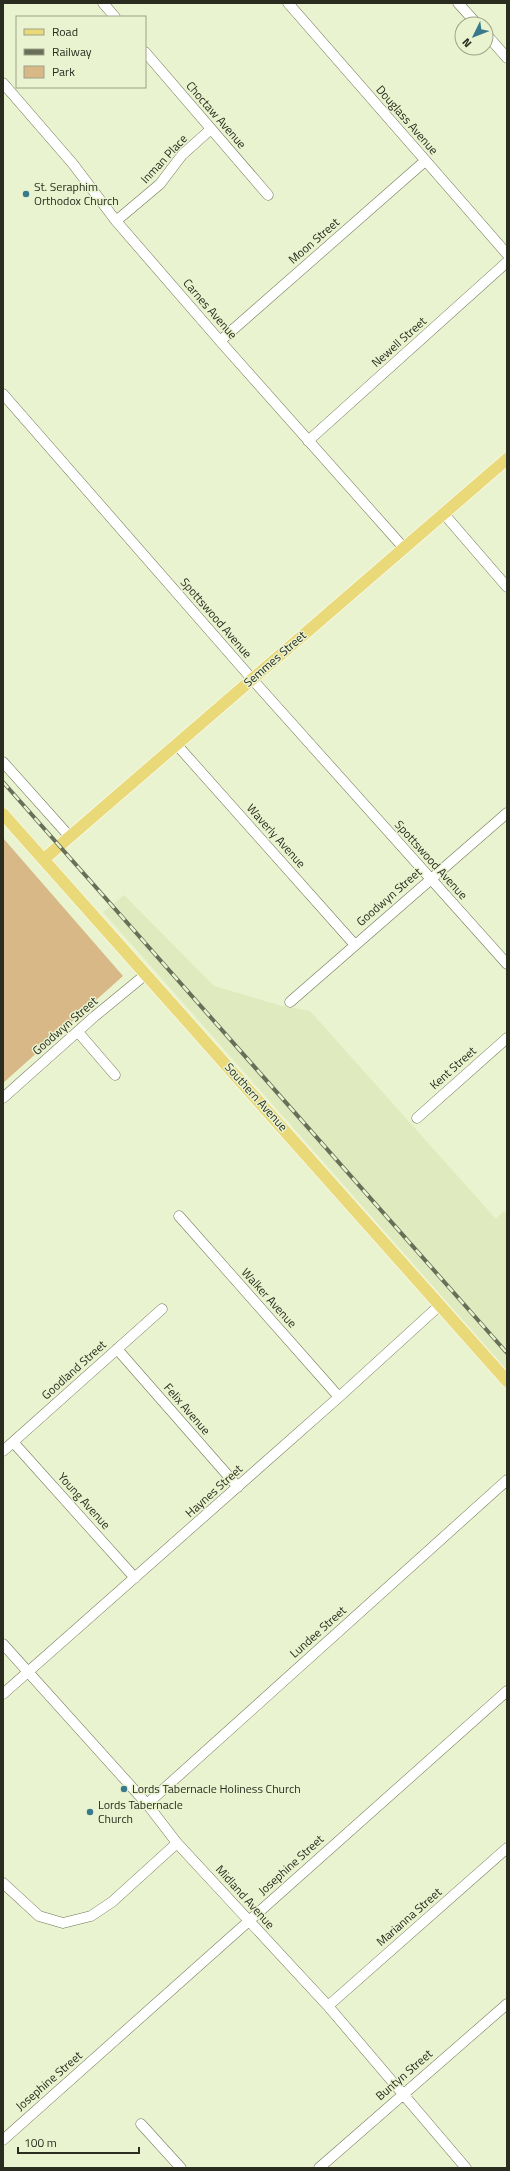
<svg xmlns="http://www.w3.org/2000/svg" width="510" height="2171" font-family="'Titillium Web',sans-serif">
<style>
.built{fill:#dfeabe}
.green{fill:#d7b886}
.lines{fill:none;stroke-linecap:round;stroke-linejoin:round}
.minor-casing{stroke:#707757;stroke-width:11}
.major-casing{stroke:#fff;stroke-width:13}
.minor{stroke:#fff;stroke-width:10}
.major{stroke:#e9d978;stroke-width:12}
.rail-casing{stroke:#696e59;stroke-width:4}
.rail{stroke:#eaf3cf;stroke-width:2.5;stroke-dasharray:8;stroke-linecap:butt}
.poi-dot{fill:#387a8c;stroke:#eaf3cf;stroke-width:1.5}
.labels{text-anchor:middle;stroke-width:3;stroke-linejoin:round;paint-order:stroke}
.street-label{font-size:12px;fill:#292c1f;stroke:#eaf3cf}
.poi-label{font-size:12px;fill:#292c1f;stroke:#eaf3cf;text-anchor:start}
</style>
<rect width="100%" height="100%" fill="#eaf3cf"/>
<path class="built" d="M124 895 214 986 282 1006 310 1011 496 1219 504 1211 507 1214V1370L103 912Z"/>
<path class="green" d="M3 838 123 976 3 1083Z"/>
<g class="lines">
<g class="minor-casing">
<path id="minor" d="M103 3 115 17
M288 3 507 254
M458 3 477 24
M486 34 507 58
M145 52 268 195
M3 83 73 164 116 221 220 341 403 547
M116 221 160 184 182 155 211 129
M220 341 425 161
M3 394 252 679 507 964
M308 441 507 262
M444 514 507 587
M177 745 355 945
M3 762 70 837
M290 1002 507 813
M78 1032 115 1075
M3 1098 95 1016 145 975
M417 1118 507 1038
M179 1216 339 1397
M117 1349 238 1487
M13 1442 135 1578
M3 1451 162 1309
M3 1644 147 1804 177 1843 328 2006 466 2168
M3 1694 339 1397 440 1305
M147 1804 507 1480
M3 1883 39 1916 63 1923 91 1916 112 1902 177 1843
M328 2006 507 1848
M141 2124 181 2168
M3 2140 507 1691
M319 2168 507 2004"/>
</g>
<g class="major-casing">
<path id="major" d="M3 814 507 1381
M44 859 507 459"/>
</g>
<use href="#minor" class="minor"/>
<use href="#major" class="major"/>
<g class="rail-casing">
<path id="rail" d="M3 782 507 1353"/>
</g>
<use href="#rail" class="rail"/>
</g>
<g class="poi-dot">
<circle cx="26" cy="194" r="4"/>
<circle cx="124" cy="1789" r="4"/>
<circle cx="90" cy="1812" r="4"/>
</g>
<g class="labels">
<g class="street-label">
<text transform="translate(216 115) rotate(49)" y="4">Choctaw Avenue</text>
<text transform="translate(407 120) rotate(49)" y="4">Douglass Avenue</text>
<text transform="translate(164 159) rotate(-47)" y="4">Inman Place</text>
<text transform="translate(314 241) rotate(-41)" y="4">Moon Street</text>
<text transform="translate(210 309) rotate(49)" y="4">Carnes Avenue</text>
<text transform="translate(399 342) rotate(-42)" y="4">Newell Street</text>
<text transform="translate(216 618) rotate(49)" y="4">Spottswood Avenue</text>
<text transform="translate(275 659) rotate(-41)" y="4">Semmes Street</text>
<text transform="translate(276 836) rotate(48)" y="4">Waverly Avenue</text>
<text transform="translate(431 860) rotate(48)" y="4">Spottswood Avenue</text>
<text transform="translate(389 897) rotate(-41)" y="4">Goodwyn Street</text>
<text transform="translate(65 1026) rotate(-41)" y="4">Goodwyn Street</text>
<text transform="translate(453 1068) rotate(-42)" y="4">Kent Street</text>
<text transform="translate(256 1097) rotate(48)" y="4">Southern Avenue</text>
<text transform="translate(269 1298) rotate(48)" y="4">Walker Avenue</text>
<text transform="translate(74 1370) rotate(-42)" y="4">Goodland Street</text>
<text transform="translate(187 1409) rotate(49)" y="4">Felix Avenue</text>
<text transform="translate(214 1491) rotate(-42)" y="4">Haynes Street</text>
<text transform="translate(84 1501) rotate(48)" y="4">Young Avenue</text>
<text transform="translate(318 1632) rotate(-42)" y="4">Lundee Street</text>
<text transform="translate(291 1865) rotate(-42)" y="4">Josephine Street</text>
<text transform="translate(245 1897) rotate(48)" y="4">Midland Avenue</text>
<text transform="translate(409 1917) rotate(-41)" y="4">Marianna Street</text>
<text transform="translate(404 2075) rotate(-41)" y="4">Buntyn Street</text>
<text transform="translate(49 2081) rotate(-41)" y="4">Josephine Street</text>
</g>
<g class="poi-label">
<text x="34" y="191">St. Seraphim<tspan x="34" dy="14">Orthodox Church</tspan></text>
<text x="132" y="1793">Lords Tabernacle Holiness Church</text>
<text x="98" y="1809">Lords Tabernacle<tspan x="98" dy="14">Church</tspan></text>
</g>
</g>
<rect width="510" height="2171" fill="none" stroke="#292c1f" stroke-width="8"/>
<rect x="16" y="16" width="130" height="72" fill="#eaf3cf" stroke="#9da389"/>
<rect x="24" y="29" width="20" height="6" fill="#e9d978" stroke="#9da389"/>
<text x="52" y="36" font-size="12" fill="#292c1f">Road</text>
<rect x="24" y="49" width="20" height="6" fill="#696e59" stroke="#9da389"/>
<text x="52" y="56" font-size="12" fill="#292c1f">Railway</text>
<rect x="24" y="66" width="20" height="12" fill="#d7b886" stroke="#9da389"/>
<text x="52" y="76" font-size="12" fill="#292c1f">Park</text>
<g transform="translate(474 36) rotate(227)"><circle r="19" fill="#eaf3cf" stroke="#9da389"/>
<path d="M0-3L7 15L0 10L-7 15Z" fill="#387a8c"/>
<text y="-6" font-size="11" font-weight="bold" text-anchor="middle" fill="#292c1f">N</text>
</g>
<path d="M18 2147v6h121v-6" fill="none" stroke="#292c1f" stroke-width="2"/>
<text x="24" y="2147" font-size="12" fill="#292c1f" stroke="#eaf3cf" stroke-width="3" paint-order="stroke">100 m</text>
</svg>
